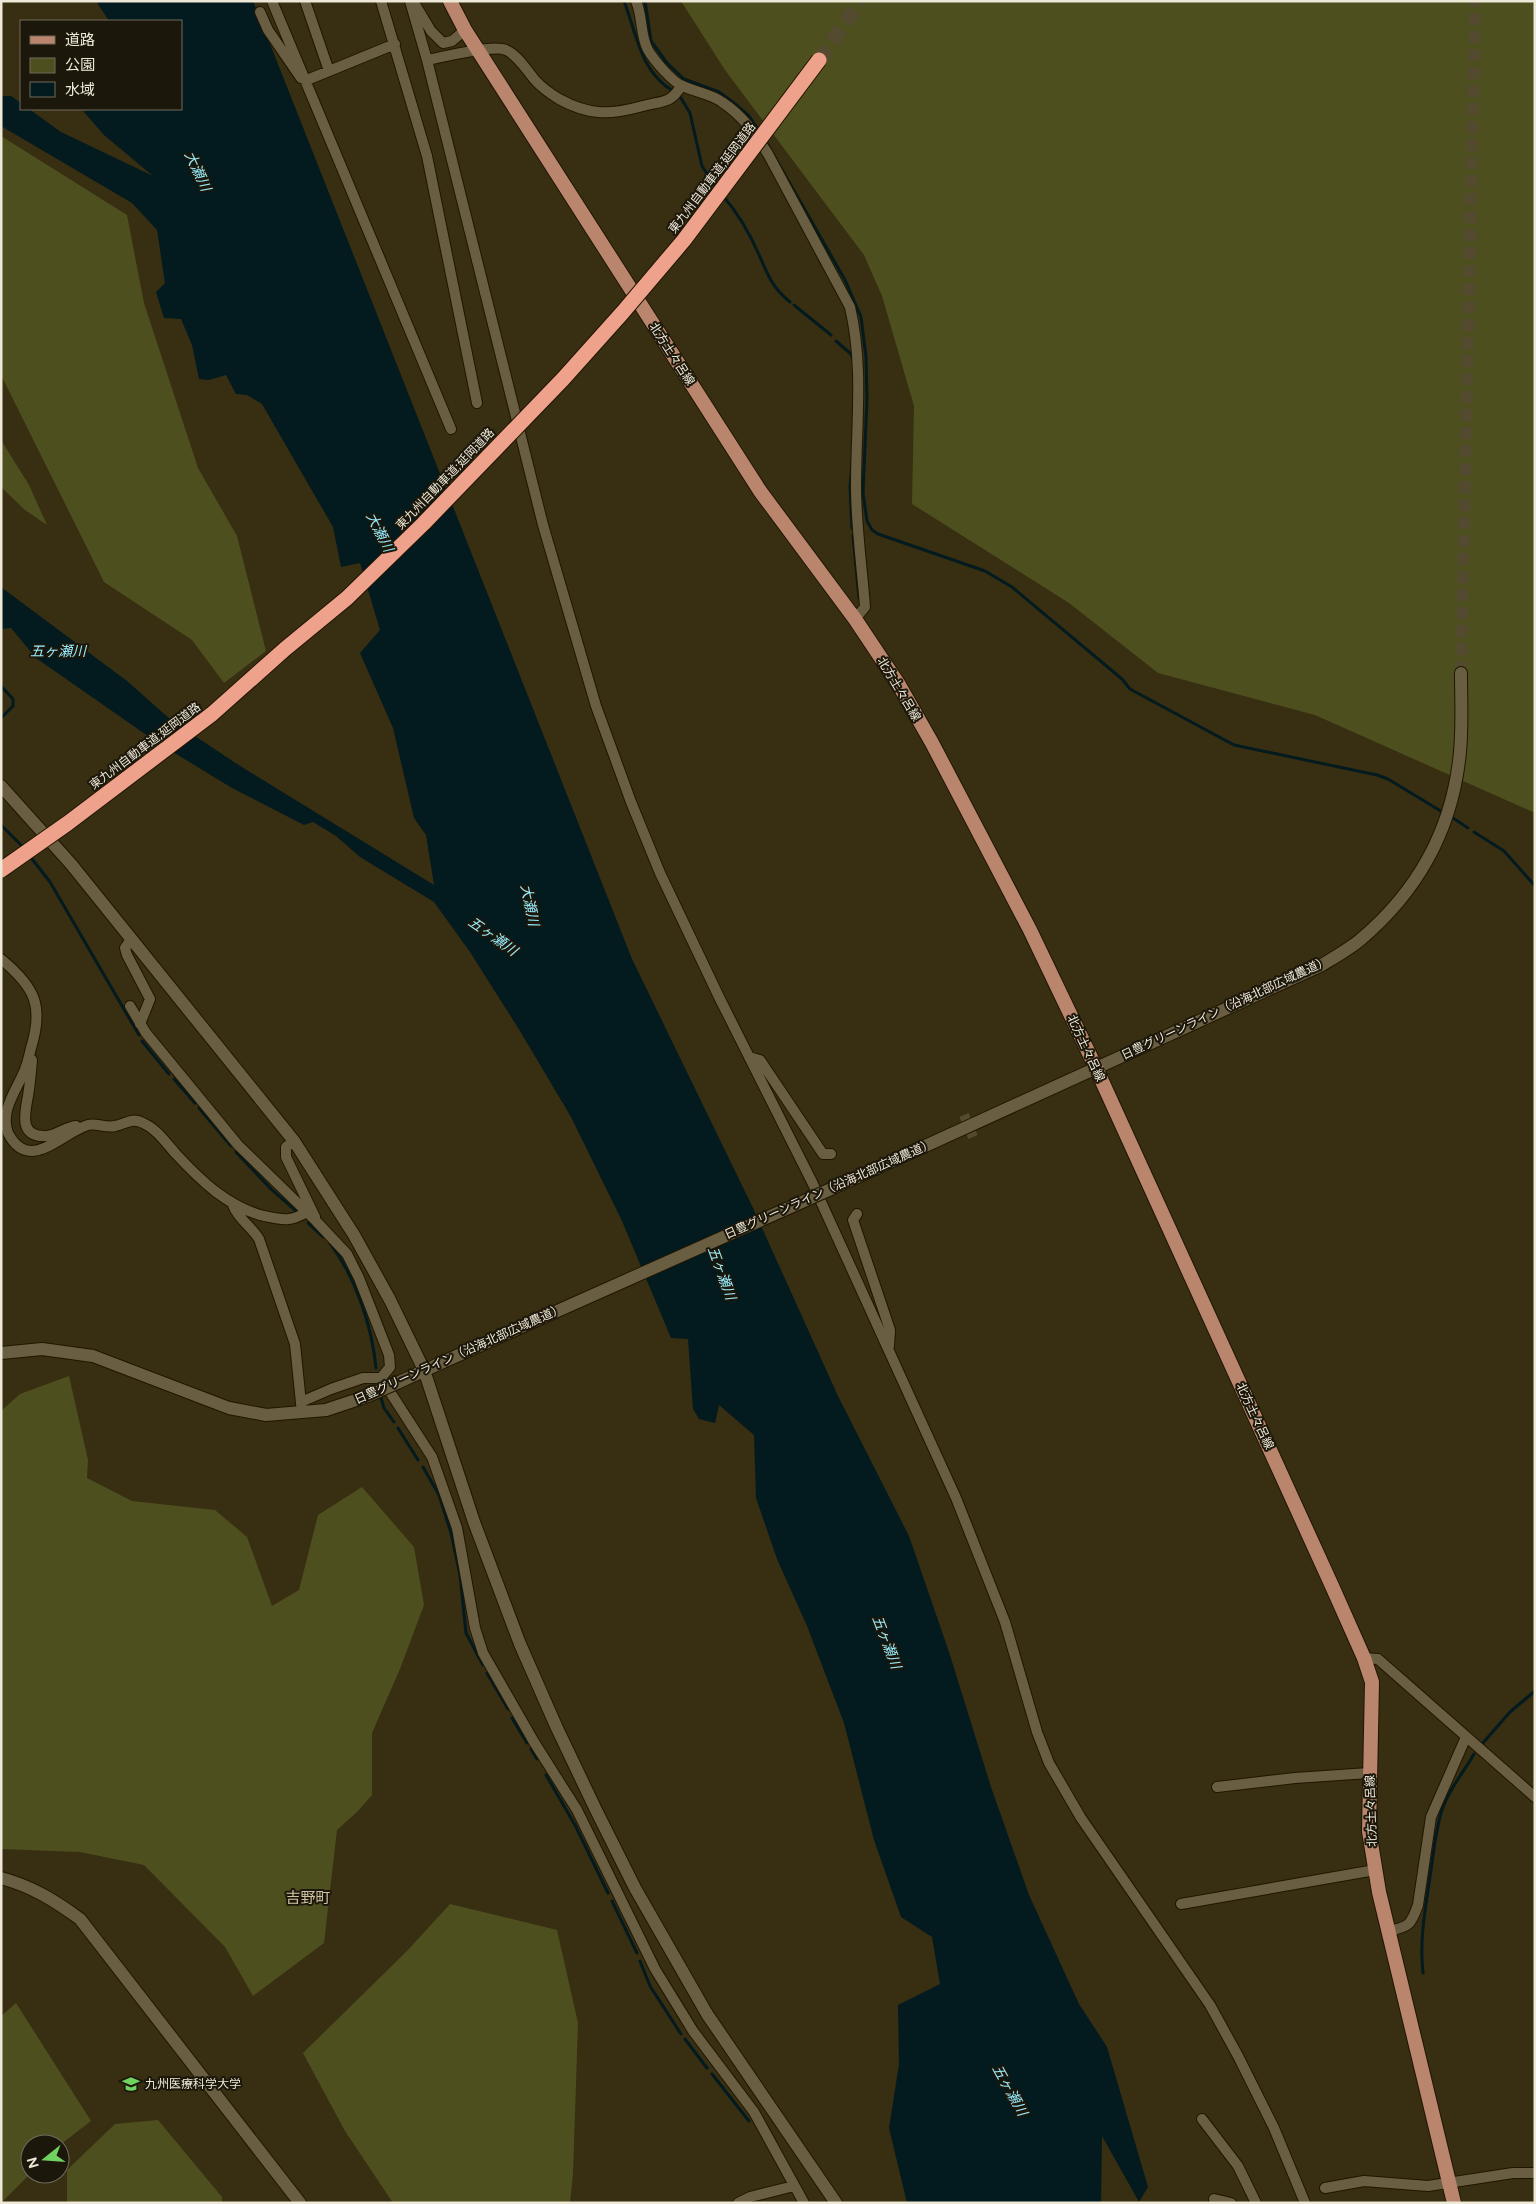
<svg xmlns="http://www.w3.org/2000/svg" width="1536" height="2204" font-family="Figtree,'Noto Sans JP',sans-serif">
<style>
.green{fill:#4e4f1e}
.water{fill:#031a1f}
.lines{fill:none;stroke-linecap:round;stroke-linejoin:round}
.stream{stroke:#031a1f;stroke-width:3}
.minor-tunnel{stroke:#534a30;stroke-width:10;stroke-dasharray:10 5;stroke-linecap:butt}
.tertiary-tunnel{stroke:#534a30;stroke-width:12;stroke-dasharray:12 6;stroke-linecap:butt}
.motorway-tunnel{stroke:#534a30;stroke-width:15;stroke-dasharray:15 8;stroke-linecap:butt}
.minor-casing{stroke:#201600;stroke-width:12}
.tertiary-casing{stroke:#201600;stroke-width:14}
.primary-casing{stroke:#201600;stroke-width:16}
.minor{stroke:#695e41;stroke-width:10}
.tertiary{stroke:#695e41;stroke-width:12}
.primary{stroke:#b9866d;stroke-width:14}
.tertiary-bridge-casing{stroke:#201600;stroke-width:14;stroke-linecap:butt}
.motorway-bridge-casing{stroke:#201600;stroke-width:17;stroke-linecap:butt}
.tertiary-bridge{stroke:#695e41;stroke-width:12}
.motorway-bridge{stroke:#eea18b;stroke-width:15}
.labels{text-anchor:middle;stroke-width:4;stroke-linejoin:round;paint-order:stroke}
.street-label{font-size:12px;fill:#eee8d7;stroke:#1c170b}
.poi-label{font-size:12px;fill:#eee8d7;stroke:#1c170b;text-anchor:start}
.water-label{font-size:14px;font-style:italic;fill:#96ebfc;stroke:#1c170b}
.quarter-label{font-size:15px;fill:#cfc3a2;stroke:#1c170b}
</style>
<rect width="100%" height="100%" fill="#382e12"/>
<path class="green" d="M681 1H1535V813L1315 715 1158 673 1069 603 912 504 914 406 882 296 864 255 725 70Z
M1 136 127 215 144 303 198 468 237 536 266 651 224 683 192 640 104 582 1 375Z
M1 440 29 485 47 525 25 510 1 487Z
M69 1376 88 1460 87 1478 132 1501 215 1510 247 1537 272 1606 299 1590 318 1515 362 1487 414 1547 424 1605 400 1669 372 1733V1795L358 1811 337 1830 324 1943 253 1996 225 1947 144 1865 80 1852 1 1849V1411L20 1394Z
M450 1904 557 1930 578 2023 573 2174 570 2203H393L345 2131 303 2053 407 1951Z
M16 2003 91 2121 60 2145 30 2144V2174L1 2203V2016Z
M158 2120 222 2197V2203H67V2170L115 2124Z"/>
<path class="water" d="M96 1H253L632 959 753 1208 838 1396 909 1536 949 1652 991 1787 1029 1895 1079 2004 1107 2047 1148 2187 1139 2202 1102 2136 1101 2203H907L889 2128 899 2064 898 2005 940 1984 932 1937 901 1917 874 1840 844 1723 807 1626 777 1559 756 1498 754 1435 719 1405 715 1423 699 1419 693 1409 688 1339 671 1338 622 1221 571 1117 520 1031 470 952 434 902 360 857 336 836 313 822 304 825 232 788 155 741 36 658 11 628 1 629V587L127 681 171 720 237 764 434 885 426 835 414 818 393 728 360 653 380 630 360 563 341 567 333 527 262 404 247 395 236 394 226 375 209 380 199 379 192 345 181 319 164 318 156 292 165 283 157 230 132 203 1 126V96H11L21 103V109H29L61 132 153 176 104 135 83 111 99 109H181V21H109Z"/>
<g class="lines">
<path class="stream" d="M624 1C637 35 640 71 673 91
M645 1 651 41 667 63 684 79 719 92 734 103 749 116 759 131
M681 98 690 113 702 166 717 189
M765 140 845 280 861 317 866 357 867 399 863 493 867 521 872 530 878 534 985 571 1012 587 1122 679 1130 689 1234 745 1377 775 1388 779 1444 813
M723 196C738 213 751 236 760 257 769 277 772 287 790 302
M794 305 831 335
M836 341 851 354 853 359
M852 464 850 487 852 528
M853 535 859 598
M1 686 13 699V706L1 718
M1450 816 1468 828
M1 825 24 848
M1474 832 1504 851 1535 886
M29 855 50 882 139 1035
M142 1041 169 1074
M174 1079 195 1103
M199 1108 231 1146
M236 1152 271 1189 297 1212
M308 1223 323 1237
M330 1243C356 1278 372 1326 376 1368
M381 1398 384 1408 394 1422
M398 1428 418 1460
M423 1467 439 1495 451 1533 460 1575 466 1633 483 1665
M487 1673 508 1709
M512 1718 527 1743
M1482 1744 1510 1712 1535 1691
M531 1749 537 1759
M546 1775 575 1825 608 1893
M612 1901 637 1953
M640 1961 650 1986 681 2034
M1423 1973C1419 1937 1426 1906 1431 1870 1434 1849 1436 1827 1443 1807 1451 1786 1464 1772 1474 1754
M685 2039 707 2068
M712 2074 749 2121"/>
<path class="minor-tunnel" d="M964 1115 973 1137"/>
<path class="tertiary-tunnel" d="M1461 673 1475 1"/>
<path class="motorway-tunnel" d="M819 60 860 1"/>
<g class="minor-casing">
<path id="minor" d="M272 1 451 429
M305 1 329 71
M381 1 427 156 477 403
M410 1 427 60 543 525 596 706 631 802 660 873 719 997 812 1182 956 1498 1005 1622 1037 1732 1049 1763 1081 1818 1210 2005 1238 2056 1274 2128 1305 2203
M413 1 431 31 443 43 452 41 465 30
M636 1C643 17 640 35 648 50 654 60 672 82 683 86 695 92 711 94 722 102 743 116 755 133 768 154L850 307C864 367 856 425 856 486 856 526 862 567 865 607L855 619
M260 12 268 30 301 78 307 80 395 44
M427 60C443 57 493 44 506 50 518 55 527 71 535 80 541 87 551 94 559 99 590 116 610 115 643 106 661 101 671 104 681 86
M131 939 125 948 127 955 150 999 140 1024
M1 959C35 987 44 1006 31 1048 29 1057 27 1066 23 1074 15 1092 0 1112 8 1133 29 1174 61 1133 88 1125 96 1123 106 1128 115 1126 126 1124 132 1117 143 1123 157 1129 166 1143 176 1154 201 1181 228 1207 264 1216 283 1220 290 1222 307 1212
M130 1006 146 1033 238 1145 315 1220 347 1254 359 1278 389 1355 390 1367 381 1378 432 1457 457 1528 475 1628 483 1653 534 1742 577 1810 655 1969 693 2031 754 2112 804 2203
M749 1057 760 1060 823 1154H831
M32 1060C31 1072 30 1084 28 1096 25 1113 18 1138 47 1136 57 1135 66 1127 76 1126
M294 1141 286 1147V1157L315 1217
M233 1205C238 1219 251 1226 259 1239L295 1344 302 1413
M857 1214 853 1220 890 1330 889 1346
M301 1402 331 1389 363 1378H381
M1364 1658 1378 1659 1535 1797
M1217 1787 1295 1778 1369 1773
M1181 1904 1375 1870
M1388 1931C1409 1927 1411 1925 1418 1905L1431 1817 1466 1737
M1202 2119 1238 2166 1256 2203
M1325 2188 1364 2181 1428 2186 1513 2173H1535
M1214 2199 1231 2203
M738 2203 750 2197 794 2186"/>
</g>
<g class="tertiary-casing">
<path id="tertiary" d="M1 786 71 864 294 1141 354 1235 390 1300 424 1370 474 1522 520 1644 556 1726 595 1808 635 1888 707 2014 836 2203
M831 1189 1322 965C1335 957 1349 949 1360 940 1417 892 1450 834 1459 761 1463 732 1461 702 1461 673
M1 1353 42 1349 93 1356 229 1408 266 1415 326 1410 368 1396
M397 1383 443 1362
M1 1878C31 1886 54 1900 80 1919L300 2203"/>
</g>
<g class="primary-casing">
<path id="primary" d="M450 1 465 30 760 491 855 619 899 685 932 743 1030 930 1096 1068 1332 1586 1364 1658 1372 1682 1369 1831 1379 1892 1454 2203"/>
</g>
<use href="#minor" class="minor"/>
<use href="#tertiary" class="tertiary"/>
<use href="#primary" class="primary"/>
<g class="tertiary-bridge-casing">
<path id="tertiary-bridge" d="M443 1362 831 1189
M368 1396 397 1383"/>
</g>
<g class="motorway-bridge-casing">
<path id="motorway-bridge" d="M1 870 68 823 212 714 285 649 347 598 423 524 563 379 623 312 684 240 819 60"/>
</g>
<use href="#tertiary-bridge" class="tertiary-bridge"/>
<use href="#motorway-bridge" class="motorway-bridge"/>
</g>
<defs>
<g id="university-bare" transform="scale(1.35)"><path d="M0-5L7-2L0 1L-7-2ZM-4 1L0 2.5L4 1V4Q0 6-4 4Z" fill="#70d35f" stroke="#1c170b" stroke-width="2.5" paint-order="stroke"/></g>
</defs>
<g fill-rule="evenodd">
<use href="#university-bare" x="131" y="2084"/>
</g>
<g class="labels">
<g class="street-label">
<text transform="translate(712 178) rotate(-53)" y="4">東九州自動車道;延岡道路</text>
<text transform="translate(672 354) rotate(57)" y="4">北方土々呂線</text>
<text transform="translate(445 479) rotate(-46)" y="4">東九州自動車道;延岡道路</text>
<text transform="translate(899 689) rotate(59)" y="4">北方土々呂線</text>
<text transform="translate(145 746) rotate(-37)" y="4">東九州自動車道;延岡道路</text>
<text transform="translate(1225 1008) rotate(-25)" y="4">日豊グリーンライン（沿海北部広域農道）</text>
<text transform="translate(1086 1048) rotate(65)" y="4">北方土々呂線</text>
<text transform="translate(829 1189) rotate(-24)" y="4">日豊グリーンライン（沿海北部広域農道）</text>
<text transform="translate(459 1354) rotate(-24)" y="4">日豊グリーンライン（沿海北部広域農道）</text>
<text transform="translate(1255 1416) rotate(65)" y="4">北方土々呂線</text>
<text transform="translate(1371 1811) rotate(-92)" y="4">北方土々呂線</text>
</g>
<g class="poi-label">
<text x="145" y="2088">九州医療科学大学</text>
</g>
<g class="water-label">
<text transform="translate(198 171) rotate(65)" y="5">大瀬川</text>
<text transform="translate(380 532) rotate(63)" y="5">大瀬川</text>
<text x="58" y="656">五ヶ瀬川</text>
<text transform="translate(530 905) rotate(78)" y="5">大瀬川</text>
<text transform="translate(493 936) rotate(35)" y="5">五ヶ瀬川</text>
<text transform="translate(722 1273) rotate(70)" y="5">五ヶ瀬川</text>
<text transform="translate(887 1642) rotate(69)" y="5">五ヶ瀬川</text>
<text transform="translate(1010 2090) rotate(61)" y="5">五ヶ瀬川</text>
</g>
<g class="quarter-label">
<text x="308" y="1903">吉野町</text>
</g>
</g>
<rect width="1536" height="2204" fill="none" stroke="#eee8d7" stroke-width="5"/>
<rect x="20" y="20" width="162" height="90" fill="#1c170b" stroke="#706b5d"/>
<rect x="30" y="36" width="25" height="8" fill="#b9866d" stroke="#706b5d"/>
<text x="65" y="45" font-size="15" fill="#eee8d7">道路</text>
<rect x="30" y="58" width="25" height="15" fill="#4e4f1e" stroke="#706b5d"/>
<text x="65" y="70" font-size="15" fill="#eee8d7">公園</text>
<rect x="30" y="82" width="25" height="15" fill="#031a1f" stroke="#706b5d"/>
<text x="65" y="95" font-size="15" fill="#eee8d7">水域</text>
<g transform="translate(45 2159) rotate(253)"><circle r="24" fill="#1c170b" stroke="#706b5d"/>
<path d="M0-4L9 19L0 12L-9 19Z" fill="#70d35f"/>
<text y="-8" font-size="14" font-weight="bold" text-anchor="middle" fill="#eee8d7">N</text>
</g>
</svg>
